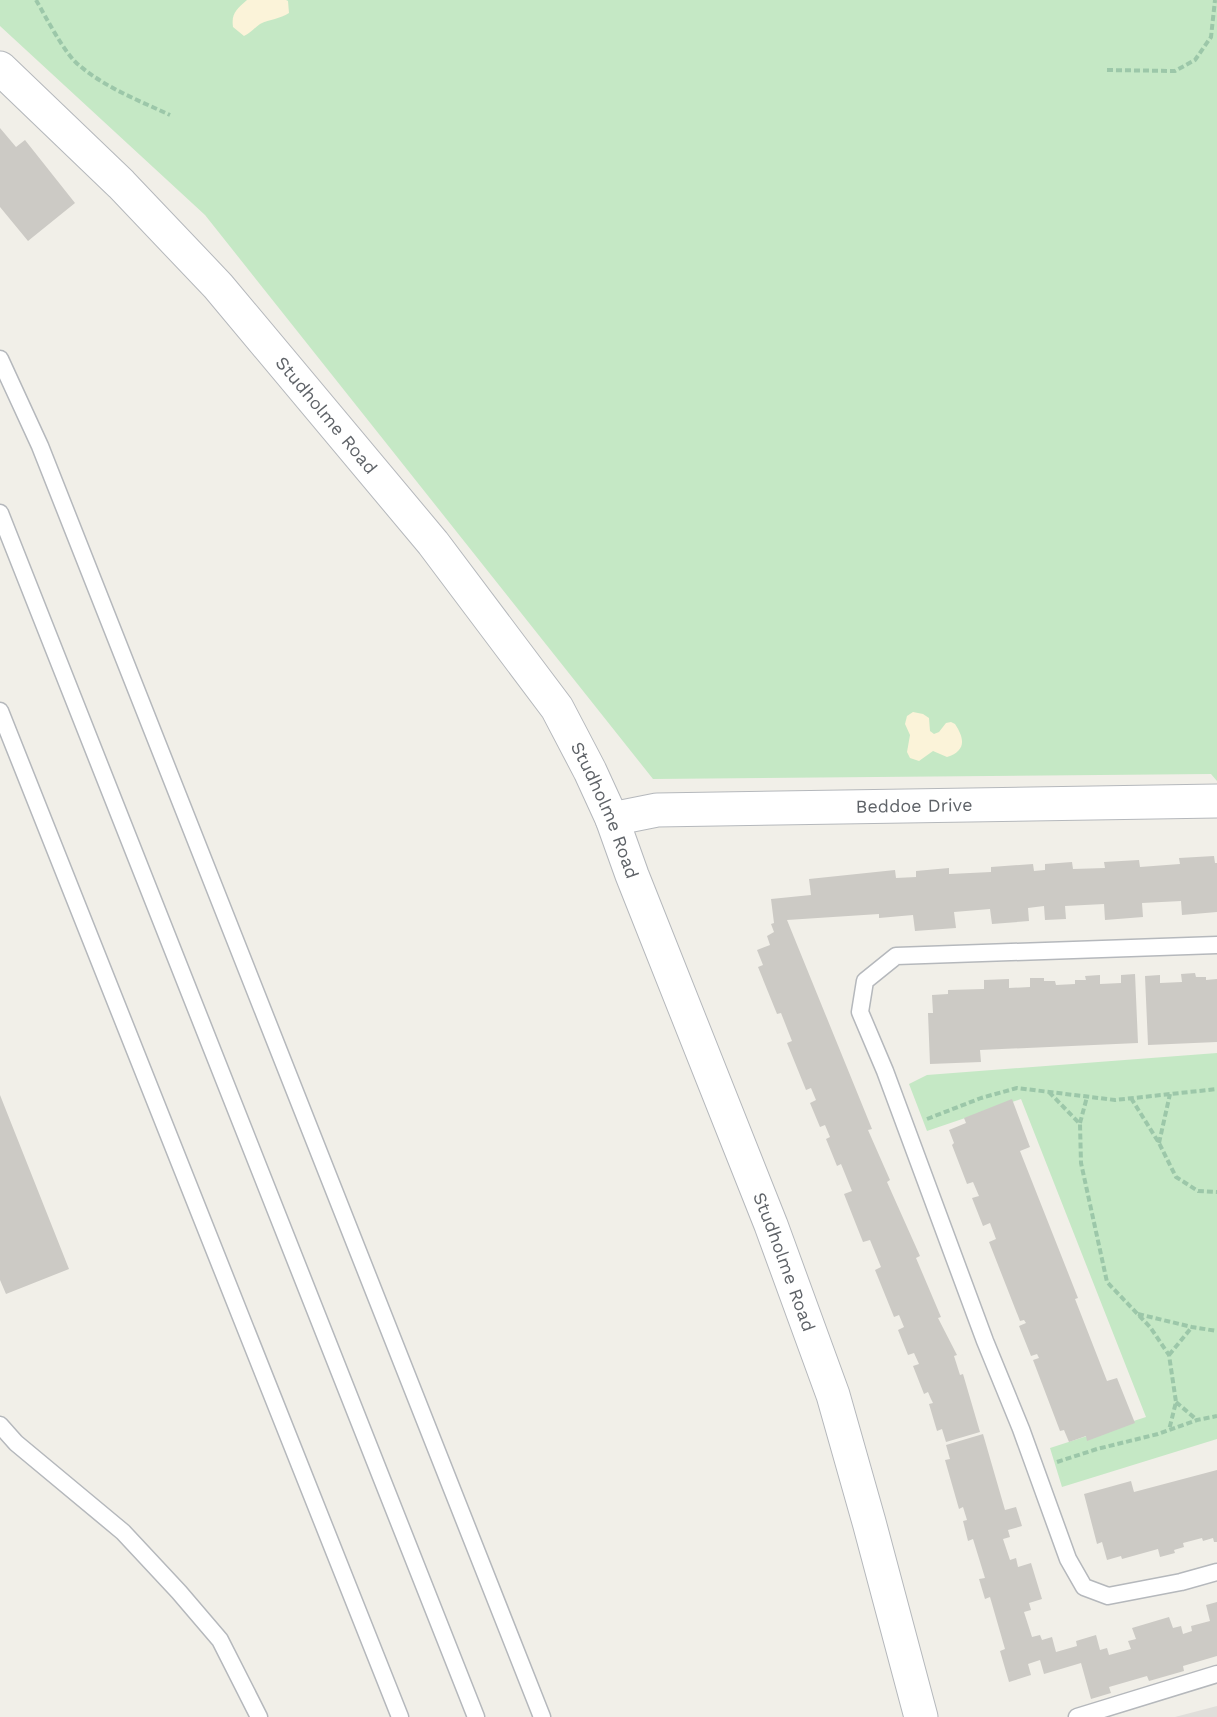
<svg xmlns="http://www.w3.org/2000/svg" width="1217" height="1717" font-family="'Work Sans',sans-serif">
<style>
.industrial{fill:#e0deda}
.green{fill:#c5e8c5}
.sand{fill:#fbf3d9}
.building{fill:#cccac5}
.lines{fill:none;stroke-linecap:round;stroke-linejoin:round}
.lane-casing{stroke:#b5b8bc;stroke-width:19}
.street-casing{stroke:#b5b8bc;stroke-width:35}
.path{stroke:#9cc7a9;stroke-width:4;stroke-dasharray:6 3;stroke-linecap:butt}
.lane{stroke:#fff;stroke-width:16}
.street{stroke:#fff;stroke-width:33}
.labels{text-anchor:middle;stroke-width:4.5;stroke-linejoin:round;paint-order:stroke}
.street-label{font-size:18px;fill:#5f6368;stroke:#fff}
</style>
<rect width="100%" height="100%" fill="#f1efe8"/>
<path class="industrial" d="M1217 1706V1717H1175Z"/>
<path class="green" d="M0 0H1217V781L1211 774 653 779 205 215 0 26Z
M1217 1053V1439L1062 1487 1050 1448 1146 1417 1021 1099 927 1131 909 1084 927 1075Z"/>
<path class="sand" d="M247 0H286L288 1 289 13C280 19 270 19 260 24 254 28 251 33 244 36L233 27C231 13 237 9 247 0Z
M913 712 923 714 929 718 930 731 934 734 939 732 946 723 951 722 955 724C965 739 966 751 947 757L933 751 919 761 910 758 907 752 910 735 905 724 907 716Z"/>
<path class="building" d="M0 128 16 147 25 140 75 203 28 241 0 207Z
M1214 856 1215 863H1217V912L1182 915 1181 901 1142 903 1143 917 1105 920 1104 904 1065 906 1066 919 1045 920 1044 906 1028 908 1029 921 992 924 990 909 954 912 956 928 915 931 913 915 879 918V914L787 920 872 1129 868 1130 890 1180 887 1182 920 1256 916 1258 941 1317 938 1318 957 1355 954 1356 960 1375 963 1374 980 1432 946 1442 942 1429 937 1431 929 1404 933 1403 931 1399 928 1392 924 1394 913 1366 919 1364 914 1353 908 1355 898 1330 904 1327 899 1315 894 1317 875 1270 881 1267 870 1240 863 1242 844 1194 852 1191 841 1164 837 1166 826 1139 830 1137 825 1125 820 1127 810 1103 816 1100 811 1088 806 1090 787 1043 792 1041 781 1013 777 1014 758 967 763 965 757 950 770 945 767 936 774 932 771 924 774 923 771 899 811 895 809 879 895 870 896 878 916 877V871L949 868V874L991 872V867L1033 864 1034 871 1045 870V864L1072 862 1073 869 1105 868 1104 862 1139 860 1140 867 1180 864 1179 858Z
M1195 973 1196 977H1206V980L1217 979V1042L1148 1045 1145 976 1160 975V983L1182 982 1181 974Z
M1135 974 1138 1043 980 1050 981 1062 930 1064 928 1013H933L932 995 948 994V990L984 989V980L1009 979V988L1030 987V978H1044V981H1055L1056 985 1075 984V980H1086L1085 976 1100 975V984L1121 983V975Z
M0 1095 69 1269 6 1294 0 1280Z
M1012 1099 1030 1147 1020 1151 1078 1298 1075 1299 1107 1381 1117 1378 1135 1423 1087 1441 1086 1436 1069 1442 1064 1430 1060 1431 1033 1360 1039 1358 1037 1354 1031 1356 1019 1326 1026 1323 1024 1320 1020 1321 989 1242 996 1239 990 1223 983 1226 972 1198 979 1196 973 1182 967 1184 952 1145 954 1143 949 1130 966 1123 964 1118Z
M983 1434 1005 1510 1016 1507 1022 1526 1008 1530 1010 1537 1003 1539 1010 1560 1016 1558 1018 1567 1031 1563 1042 1599 1029 1603 1031 1610 1024 1612 1032 1637 1040 1635 1042 1640 1052 1637 1056 1652 1077 1646 1076 1641 1096 1635 1100 1650 1107 1648 1109 1655 1131 1649 1128 1641 1136 1639 1132 1628 1169 1617 1173 1628 1181 1626 1183 1634 1192 1631 1191 1626 1210 1621 1206 1605 1217 1602V1656L1183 1666 1184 1671 1149 1681 1147 1676 1109 1687 1111 1693 1091 1699 1081 1663 1044 1674 1040 1660 1028 1664 1031 1675 1009 1682 1000 1651 1005 1649 990 1597 985 1599 979 1579 985 1578 973 1539 968 1541 963 1521 967 1520 963 1507 959 1509 945 1460 950 1459 946 1445Z
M1217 1470V1542H1214L1213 1538 1203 1541 1202 1538 1183 1543 1184 1547 1174 1550 1175 1553 1160 1557 1158 1549 1122 1559 1121 1556 1107 1560 1102 1542 1097 1544 1084 1494 1131 1481 1134 1492Z"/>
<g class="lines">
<g class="lane-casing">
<path id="lane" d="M0 359 40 446 542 1717
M0 513 476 1717
M0 711 400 1717
M1217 945 896 956 865 981 860 1012 885 1071 985 1341 1021 1429 1068 1559 1084 1587 1108 1596 1181 1582 1217 1572
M0 1425 16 1443 123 1532 179 1592 220 1640 259 1717
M1077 1717 1217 1674"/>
</g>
<g class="street-casing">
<g id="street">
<path id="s1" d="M0 68 121 184 218 286 433 543 557 708 590 771 612 819 632 875 771 1225 833 1395 869 1522 921 1717"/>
<path id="s2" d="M612 819 657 810 1217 801"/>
</g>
</g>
<path class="path" d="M36 0C46 17 65 55 80 66 106 88 140 101 170 115
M1107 70 1175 71 1195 60 1211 37 1215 0
M1049 1092 1080 1124 1081 1163 1107 1282 1150 1327 1169 1355 1176 1402 1169 1430
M1131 1098 1159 1143 1176 1177 1198 1191 1217 1192
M927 1119 981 1098 1017 1088 1115 1100 1217 1089
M1080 1123 1087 1097
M1159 1143 1170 1094
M1138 1314 1192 1327 1217 1331
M1169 1355 1192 1327
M1176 1402 1197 1420
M1057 1462 1097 1449 1158 1434 1197 1420 1217 1416"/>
<use href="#lane" class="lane"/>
<use href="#street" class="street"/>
</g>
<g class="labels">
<g class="street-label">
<text dy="6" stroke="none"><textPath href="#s1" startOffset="477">Studholme Road</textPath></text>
<text dy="6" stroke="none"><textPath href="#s2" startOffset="303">Beddoe Drive</textPath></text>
<text dy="6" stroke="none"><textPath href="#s1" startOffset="963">Studholme Road</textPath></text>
<text dy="6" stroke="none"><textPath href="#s1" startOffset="1449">Studholme Road</textPath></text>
</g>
</g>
</svg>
